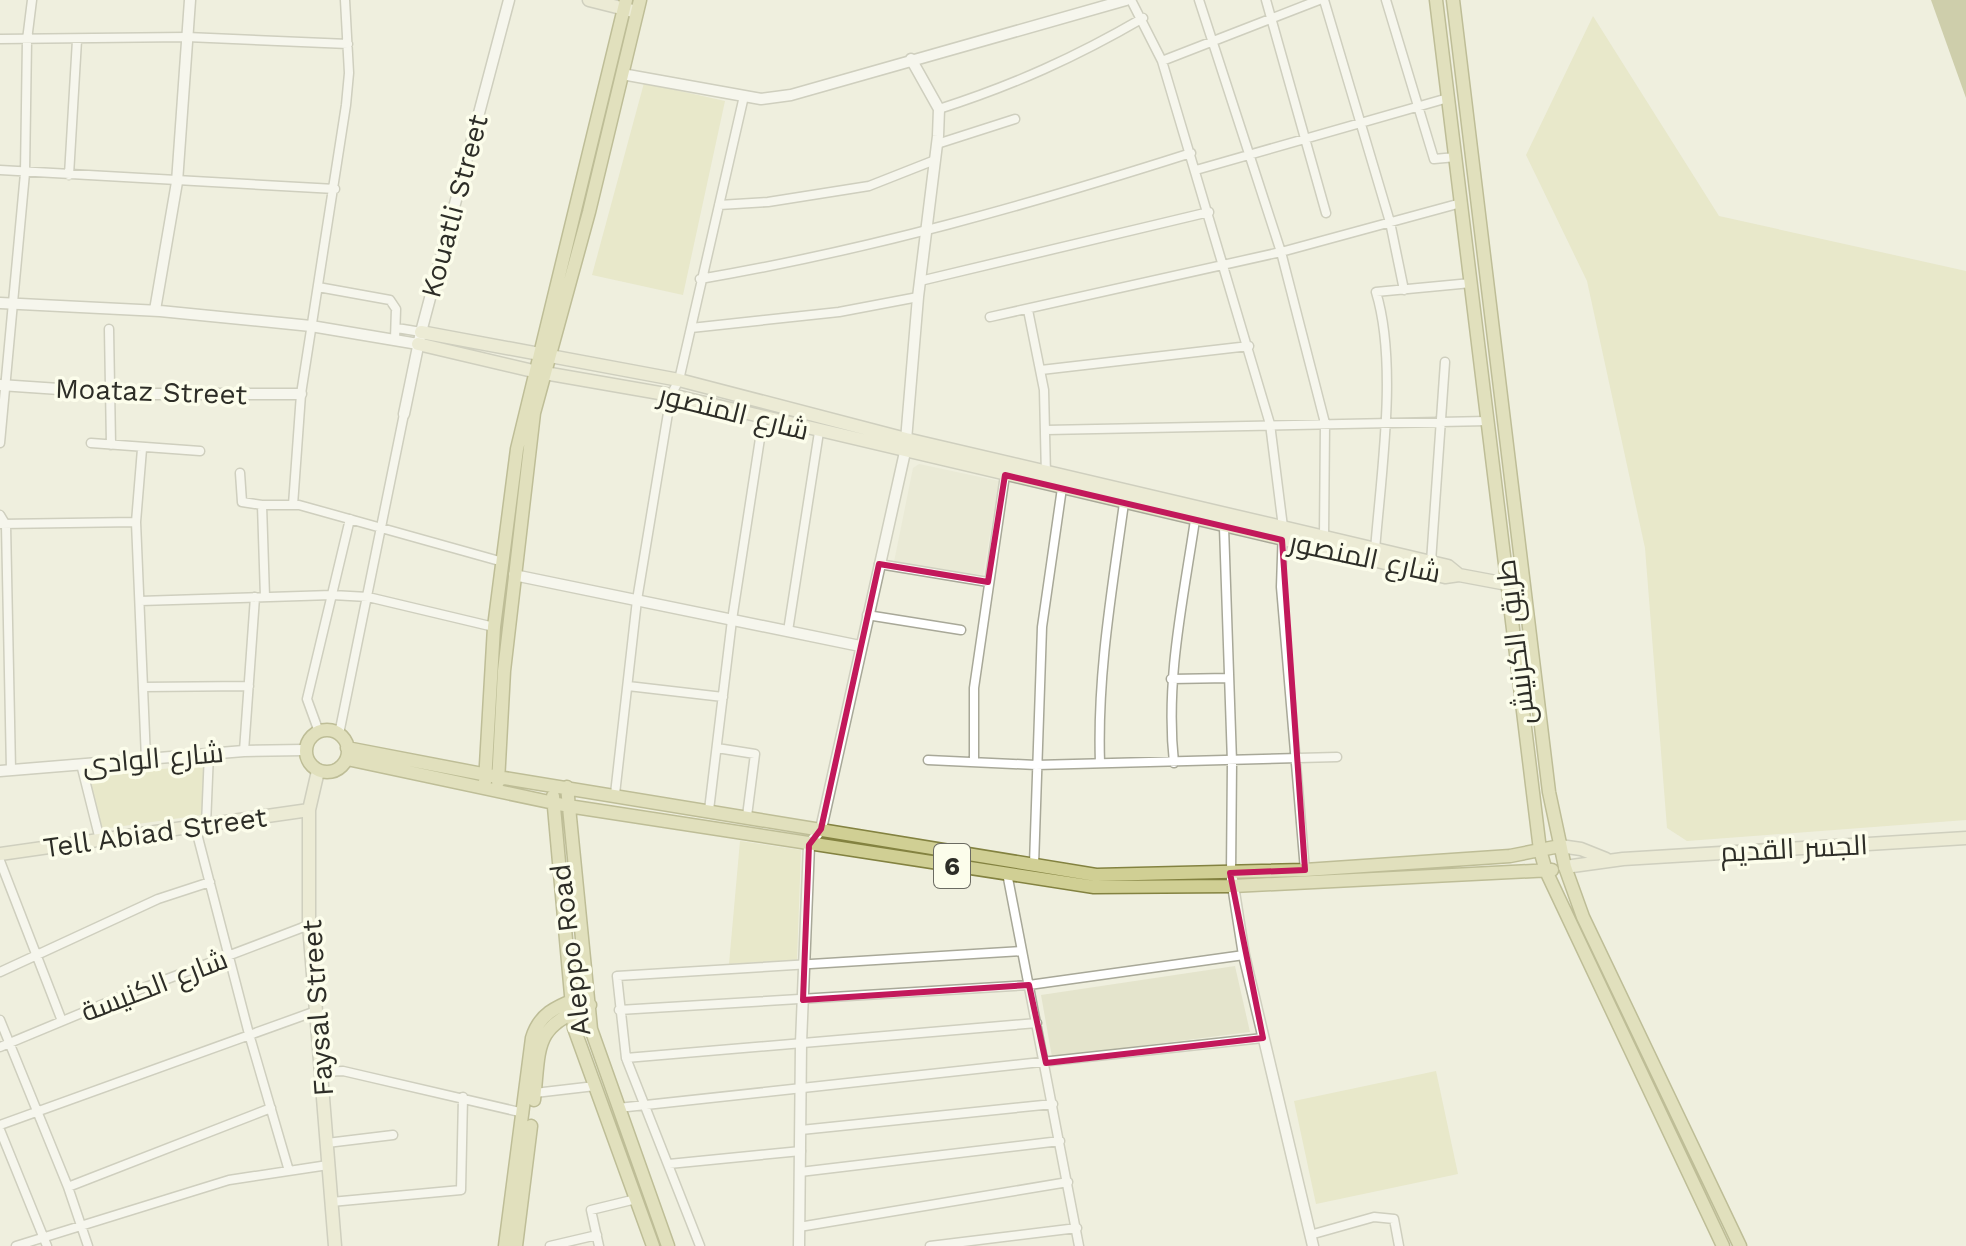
<svg xmlns="http://www.w3.org/2000/svg" width="1966" height="1246" font-family="'Work Sans',Cairo,sans-serif">
<style>
.built{fill:#e4e4cc}
.green{fill:#dfdfb2}
.water{fill:#a6a66e}
.lines{fill:none;stroke-linecap:round;stroke-linejoin:round}
.minor-casing{stroke:#a8a898;stroke-width:11}
.tertiary-casing{stroke:#a8a898;stroke-width:13}
.secondary-casing{stroke:#a8a898;stroke-width:15}
.primary-casing{stroke:#838240;stroke-width:15}
.minor{stroke:#fff;stroke-width:8}
.tertiary{stroke:#fff;stroke-width:10}
.secondary{stroke:#e8e7ca;stroke-width:12}
.primary{stroke:#d0cf94;stroke-width:12}
.marked{fill:none;stroke:#c2185b;stroke-width:6;stroke-linejoin:round}
.labels{text-anchor:middle;stroke-width:7;stroke-linejoin:round;paint-order:stroke}
.shield{fill:#fcfdeb;stroke:#6b6b62;stroke-width:2}
.shield-label{font-size:26px;font-weight:bold;fill:#2d2d27}
.street-label{font-size:28px;fill:#2d2d27;stroke:#fcfdeb}
</style>
<rect width="100%" height="100%" fill="#efefde"/>
<path class="built" d="M919 464 999 481 983 575 894 562 913 468Z
M1235 966 1250 1032 1052 1057 1041 995Z"/>
<path class="green" d="M1593 16 1719 216 1966 271V820L1687 841 1667 828 1645 548 1587 281 1526 155Z
M644 83 725 101 683 295 592 275Z
M204 765 202 815 102 829 89 776Z
M740 841 801 850 797 960 729 964Z
M1436 1071 1458 1174 1316 1204 1294 1101Z"/>
<path class="water" d="M1931 0H1966V98Z"/>
<g class="lines">
<g class="minor-casing">
<path id="minor" d="M1131 0 1162 61 1270 424 1283 527 1281 587 1305 870
M1199 0 1281 252 1325 423 1324 537
M1266 0 1326 213
M1324 0 1390 222 1404 290
M1386 0 1434 159 1456 157
M0 39 187 37 348 44
M1162 61 1319 0
M939 109C1014 85 1076 57 1143 18
M937 144 1015 119
M0 170 335 189
M1196 170 1448 98
M69 175 77 40
M719 205 768 202 869 186 935 160
M700 279C869 250 1028 205 1191 153
M920 281 1209 212
M318 287 390 300 396 309 395 339
M1028 310 1044 390 1046 476
M990 317 1281 252 1461 203
M397 328 421 332
M691 328 839 312 918 297
M109 329 111 445
M1041 370 1249 346
M1046 430 1488 421
M0 443 25 173 27 40 32 0
M91 443 200 451
M142 449 136 522 146 759
M240 473 242 502 262 505 265 597
M262 505H299L503 562
M293 505 301 394 346 105 349 73 345 0
M0 515 6 525 11 770
M1 524 136 522
M1224 527 1232 762 1231 873
M1375 550C1381 474 1398 364 1376 292L1471 283
M1431 562 1445 362
M879 564 988 582
M140 601 332 595 368 597 494 627
M867 615 961 630
M788 631 819 432
M1171 679 1229 678
M628 686 723 697
M143 687 249 686
M319 732 307 699 350 519
M339 734 404 414
M717 748 755 754 747 816
M244 751 255 597
M928 760 1036 765 1337 757
M974 762V688L1005 475
M1100 763C1097 675 1112 590 1124 503
M1174 763C1165 681 1183 601 1195 520
M81 764 100 840
M615 794 637 600 671 395 679 380 744 96
M709 810 732 620 763 419
M206 825 209 753
M195 826 249 1034 289 1171
M0 861 62 1021
M1034 865 1042 627 1062 488
M1007 873 1079 1246
M0 972 158 899 210 882
M619 1010 1029 985 1244 955
M0 1020 68 1187 88 1246
M0 1047 125 995 309 925
M626 1058 1037 1023
M322 1072 343 1071 524 1113
M535 1093 595 1086
M618 1108 1263 1038
M0 1125 316 1011
M0 1130 47 1246
M801 1130 1053 1104
M327 1143 393 1135
M669 1164 801 1151
M800 1172 1060 1141
M68 1187 271 1108
M331 1202 461 1190 463 1097
M799 1227 1068 1182
M1310 1235 1374 1217 1394 1219 1399 1246
M16 1246 229 1180 328 1165
M550 1246 597 1235
M599 1246 591 1210 636 1199
M700 1246 626 1058 617 976 1022 951
M930 1246 1077 1228"/>
</g>
<g class="tertiary-casing">
<path id="tertiary" d="M622 74 761 99 791 95 1126 0
M0 303 160 311 311 326 418 344
M155 310 177 182 190 0
M0 385 133 394H301
M404 414 421 332 509 0
M514 575 860 646
M0 771 244 751 305 750
M1232 879 1244 955 1313 1246
M799 1246 801 1043 809 845 821 829 905 452 918 297 938 136 939 109 911 59"/>
</g>
<g class="secondary-casing">
<path id="secondary" d="M589 0 633 11
M421 332 679 380 906 439 1431 562 1448 566 1459 575
M418 344 533 371 671 395 1445 577 1459 575 1523 587
M318 771 309 810V925L335 1246
M1560 846 1581 849 1606 859
M0 854 309 810
M1565 867 1623 859 1966 838"/>
</g>
<g class="primary-casing">
<path id="primary" d="M1436 0 1540 850 1546 871 1723 1246
M1453 0 1549 792 1565 867 1583 917 1740 1246
M306 751a21 21 0 1 1 42 0a21 21 0 1 1-42 0Z
M347 748 498 777 1096 875 1305 870 1510 856 1560 846
M347 759 568 806 1094 887 1233 886 1552 870
M485 782 494 627 517 449 626 0
M498 782 504 671 534 413 589 212 640 0
M567 787 591 1029 668 1246
M553 796 574 1028 653 1246
M534 1100C540 1045 533 1027 590 1005
M505 1246 532 1038C539 1014 556 1007 578 998
M516 1246 531 1126"/>
</g>
<use href="#minor" class="minor"/>
<use href="#tertiary" class="tertiary"/>
<use href="#secondary" class="secondary"/>
<use href="#primary" class="primary"/>
</g>
<path d="M0 0H1966V1246H0ZM1005 475 1282 540 1305 870 1230 873 1263 1038 1046 1063 1029 985 803 1000 809 845 821 829 879 564 988 582Z" fill="#efefde" fill-opacity=".55" fill-rule="evenodd"/>
<path class="marked" d="M1005 475 1282 540 1305 870 1230 873 1263 1038 1046 1063 1029 985 803 1000 809 845 821 829 879 564 988 582Z"/>
<g class="labels">
<rect class="shield" x="934" y="844" width="36" height="44" rx="6"/>
<g class="shield-label">
<text x="952" y="875">6</text>
</g>
<g class="street-label">
<text transform="translate(454 206) rotate(-75)" y="10">Kouatli Street</text>
<text transform="translate(151 391) rotate(2)" y="10">Moataz Street</text>
<text transform="translate(734 412) rotate(14)" y="10">شارع المنصور</text>
<text transform="translate(1365 557) rotate(12)" y="10">شارع المنصور</text>
<text transform="translate(1515 642) rotate(-97)" y="10">طريق الكرنيش</text>
<text transform="translate(153 758) rotate(-5)" y="10">شارع الوادى</text>
<text transform="translate(155 832) rotate(-8)" y="10">Tell Abiad Street</text>
<text transform="translate(1794 848) rotate(-3)" y="10">الجسر القديم</text>
<text transform="translate(570 950) rotate(-97)" y="10">Aleppo Road</text>
<text transform="translate(154 985) rotate(-21)" y="10">شارع الكنيسة</text>
<text transform="translate(317 1008) rotate(-94)" y="10">Faysal Street</text>
</g>
</g>
</svg>
